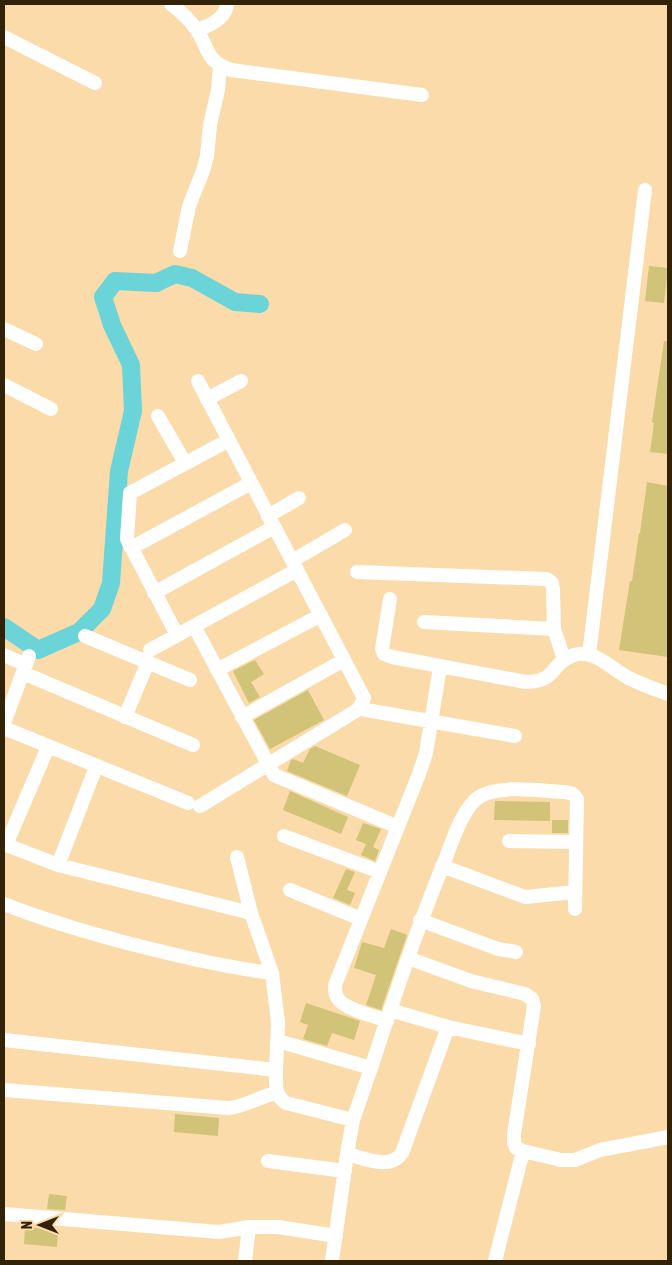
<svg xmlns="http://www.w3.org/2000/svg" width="672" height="1265" font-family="'Asap Condensed',sans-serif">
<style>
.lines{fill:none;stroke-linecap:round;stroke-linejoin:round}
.river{stroke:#6bd4d9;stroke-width:18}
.building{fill:#d1c377}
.minor{stroke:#fff;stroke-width:14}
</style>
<rect width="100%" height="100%" fill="#fbdba9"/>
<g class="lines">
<path class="river" d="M4 627 38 650 79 632 102 609 111 583 119 471 133 411 131 365 112 325 103 297 115 281 156 283 175 274 192 278 235 302 260 304"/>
</g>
<path class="building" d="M649 266 668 268 664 303 645 301Z
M664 341H668V454L650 452 654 423 652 422Z
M647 482 668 486V657L619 650 630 581H632L639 533H640Z
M255 660 264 674 251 682 260 697 249 703 233 671Z
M308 690 324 720 270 749 254 720Z
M315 746 360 765 347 796 287 771 291 760 293 759 303 763 310 749Z
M290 791 348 817 341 834 283 810Z
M495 801 550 802V821L494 820Z
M552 820H568V833H552Z
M363 823 381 829 373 847 379 850 375 861 361 855 366 844 356 840Z
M346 869 355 872 347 890 355 893 350 905 333 898Z
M391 929 407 935 381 1010 366 1005 376 975 354 968 362 942 384 948Z
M306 1003 360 1021 354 1040 332 1033 327 1046 303 1039 308 1025 300 1022Z
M175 1114 219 1118 218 1136 174 1132Z
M49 1194 67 1196 65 1210 47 1209Z
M25 1227 58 1230 57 1247 24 1244Z"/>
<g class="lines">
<path class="minor" d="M171 4C180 11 189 19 196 29 210 49 204 60 231 70L422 95
M197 30C209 26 226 18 227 4
M4 37 95 83
M180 251 189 206 203 171 207 156 210 125 218 90 220 66
M4 329 36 344
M198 381 364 698 359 709 200 806
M4 385 51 409
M207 399 241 381
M158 416 185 463
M268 516 299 498
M131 548 251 483
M292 561 345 530
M357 572 547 579 552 583 553 589 554 629 564 659
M154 593 274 527
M390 599 382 649 384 654 392 657 526 682C557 682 550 663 574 655 594 648 612 670 629 678 642 685 655 689 668 694
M424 622 554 629
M194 626 274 775 398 827
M177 635 127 539 130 493 229 440
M85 636 190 680
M150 650 297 570
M4 655 26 665
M589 655 645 190
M217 670 321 615
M23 673 193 745
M366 710 515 736
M125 717 148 662
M242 717 344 660
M4 723 29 656
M4 728 188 803
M284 836 380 872
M509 841 576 842
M4 844 58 865 251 913
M6 845 48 747
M58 865 96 767
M442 866 525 897 575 892
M290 890 361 919
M4 904C44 920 86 932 127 943 175 955 223 967 272 973
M420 920 498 949 516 952
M408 958 471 981 525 994 532 999 534 1006 514 1134V1142L516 1148 523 1151 561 1160H575L600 1150 668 1137
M390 1010 448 1027 529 1044
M387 1021C375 1016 347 1010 339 1000 335 996 335 991 335 985L419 774 426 753 440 667
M4 1040 276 1070 278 1023 272 973 251 913 237 857
M278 1041 371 1068 353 1120 347 1154 332 1261
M371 1068C394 998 417 928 445 860 452 842 463 807 479 797 499 784 542 791 566 792L573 794 577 799 575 909
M276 1070C276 1083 274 1095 286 1103L353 1120
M4 1090 228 1108C246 1107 259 1096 277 1093
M347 1154C364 1158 389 1171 402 1153L448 1027
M268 1161 345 1171
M4 1214 219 1232 249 1227H278L336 1236
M245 1261 249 1227
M495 1261 523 1151"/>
</g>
<rect width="672" height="1265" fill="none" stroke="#322308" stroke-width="10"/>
<g transform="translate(40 1225) rotate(270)" stroke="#fbdba9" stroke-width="4" paint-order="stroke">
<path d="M0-4L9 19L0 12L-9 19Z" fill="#322308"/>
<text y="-8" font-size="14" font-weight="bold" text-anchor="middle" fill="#322308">N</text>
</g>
</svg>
